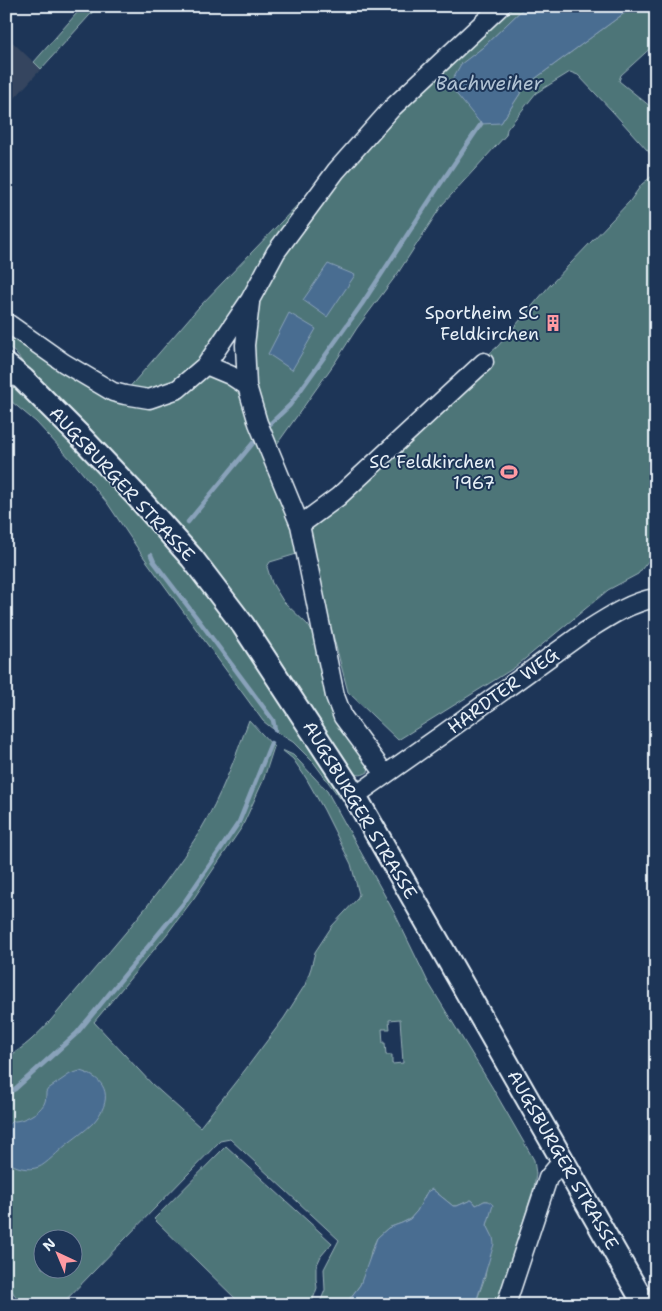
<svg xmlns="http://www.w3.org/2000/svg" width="662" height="1311" font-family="'Shantell Sans',sans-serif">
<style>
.built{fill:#34455f}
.green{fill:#4d7478;stroke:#9ab2b8;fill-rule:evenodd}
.water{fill:#4a6d91;stroke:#89a2ba}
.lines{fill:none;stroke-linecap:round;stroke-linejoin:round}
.stream{stroke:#89a2ba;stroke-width:4.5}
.minor-casing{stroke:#e8f1f8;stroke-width:21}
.major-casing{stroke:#e8f1f8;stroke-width:26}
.minor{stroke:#1d3557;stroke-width:18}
.major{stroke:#1d3557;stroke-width:22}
.labels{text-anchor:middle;stroke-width:4;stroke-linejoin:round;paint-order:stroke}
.poi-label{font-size:18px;fill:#e8f1f8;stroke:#1d3557;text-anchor:end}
.street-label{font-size:18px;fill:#e8f1f8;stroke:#1d3557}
.water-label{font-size:19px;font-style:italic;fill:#b1c3d4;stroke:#1d3557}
</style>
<rect width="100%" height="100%" fill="#1d3557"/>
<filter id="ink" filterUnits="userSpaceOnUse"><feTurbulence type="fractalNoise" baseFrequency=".02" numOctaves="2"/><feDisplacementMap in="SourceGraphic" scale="10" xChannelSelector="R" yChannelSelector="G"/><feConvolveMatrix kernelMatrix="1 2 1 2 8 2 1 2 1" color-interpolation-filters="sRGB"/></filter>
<g filter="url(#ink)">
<path class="built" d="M6 36 41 69 6 108Z"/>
<path class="green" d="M83 6H98L41 69 34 62Z
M509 6H526L482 48 462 64 501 123 525 86 634 6H656V43L621 75 619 81 656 111V160L613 112 578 75 570 72 536 93 507 129 506 135 442 205 398 273 357 328 336 361 275 447 268 434 272 430 267 420H262L255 385 253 346 259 299 281 257 305 221 395 111Z
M333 168 195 368 176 384 150 393 127 390 199 307Z
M656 173V551L638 574 608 590 514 668 398 740 348 692 305 528 420 416 498 346 551 284 630 201 642 184Z
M6 330 123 402 208 373 227 382 241 394 295 527 300 553 270 562 267 567 272 583 283 601 308 625 317 640 331 710 340 726 369 765 368 772C360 777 356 775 348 770L288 673 28 373C23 361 16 353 6 344Z
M6 378 41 410 157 532 218 609 287 709 342 792 340 798 314 763 293 742 278 733 263 721 140 552 108 504 74 463 36 422 6 397Z
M249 720 274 747 263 781 242 827 194 898 167 934 94 1022 152 1084 200 1127 245 1070 284 1018 305 985 311 968 315 952 332 926 357 899 359 894 351 864 324 810 306 778 293 759 282 750 293 755 299 761 327 791 395 914 428 982 492 1087 534 1160 536 1174 534 1187 497 1305H475L485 1277 491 1234 487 1225 492 1205C484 1197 485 1202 476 1205L473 1201 471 1200 457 1206H453L432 1189 425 1195 422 1204 417 1211 410 1219 402 1223 388 1228 377 1238 371 1251 369 1264 360 1285 345 1305H319L325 1290 324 1269 339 1240 230 1139 220 1141 61 1305H22L6 1283V1058C24 1048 37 1035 51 1020 102 959 158 900 200 831 221 796 235 758 249 720ZM400 1019 403 1063 392 1064V1055H386L385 1043H383L382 1029H390L389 1020ZM42 1238H72V1268H42Z
M226 1146 332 1243 321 1256 316 1267V1279L317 1288 311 1305H242L154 1219Z"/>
<path class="water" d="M526 6H634L525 86 501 123 481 124 449 85 461 64 482 48Z
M328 264 355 275 327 317 303 300Z
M289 313 316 329 292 370 268 354Z
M80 1071C109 1079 113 1101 93 1123 85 1131 75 1138 66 1145 60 1150 45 1165 39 1167 28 1171 16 1168 6 1161L7 1126 12 1121C22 1122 39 1113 44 1104 46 1100 46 1096 46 1092L48 1089 70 1074Z
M432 1189 453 1206H457L471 1200 473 1201 476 1205C483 1203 486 1197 493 1205L487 1225 493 1237 494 1244 484 1277 475 1305H345L360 1285 377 1238 388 1228 402 1223 410 1219 417 1211 427 1192Z"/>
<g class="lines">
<path class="stream" d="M269 425 290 405 362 304 439 186 481 124
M188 522 258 437
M151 555 154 562 200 622 273 720 275 730
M6 1094 15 1089 77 1033 183 904 239 822 271 743"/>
<g class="minor-casing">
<path id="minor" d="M250 303 245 345 247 386 258 423 300 525 335 696 343 717 385 774
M6 322 64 363 113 392 125 395 149 399 178 389 206 365 250 300 276 252 336 171 392 108 501 6
M206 365 230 375 247 386
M300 525 338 497 484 362
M355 796 443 734 583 633C605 619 630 602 656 598
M506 1305 548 1178 563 1160"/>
</g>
<g class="major-casing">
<path id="major" d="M6 365 23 379 81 437 135 494 192 558 243 625 355 796 645 1305"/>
</g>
<use href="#minor" class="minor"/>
<use href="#major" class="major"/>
</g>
</g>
<defs>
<g id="building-bare" transform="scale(1.35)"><path d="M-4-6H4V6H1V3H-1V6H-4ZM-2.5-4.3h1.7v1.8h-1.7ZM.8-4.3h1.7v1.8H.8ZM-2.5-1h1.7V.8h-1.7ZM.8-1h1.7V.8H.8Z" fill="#ff9aa2" stroke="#1d3557" stroke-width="2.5" paint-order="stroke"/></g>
<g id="stadium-bare" transform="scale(1.35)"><path d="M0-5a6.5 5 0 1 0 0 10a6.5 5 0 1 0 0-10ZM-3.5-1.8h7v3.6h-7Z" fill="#ff9aa2" stroke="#1d3557" stroke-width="2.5" paint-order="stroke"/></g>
</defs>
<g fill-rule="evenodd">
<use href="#building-bare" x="553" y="323"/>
<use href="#stadium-bare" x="509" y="472"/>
</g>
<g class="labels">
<g class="poi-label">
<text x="539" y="319">Sportheim SC<tspan x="539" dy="21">Feldkirchen</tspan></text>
<text x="495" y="468">SC Feldkirchen<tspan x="495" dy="21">1967</tspan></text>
</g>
<g class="street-label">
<text transform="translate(122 484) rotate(47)" y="6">AUGSBURGER STRASSE</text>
<text transform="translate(503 691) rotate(-36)" y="6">HARDTER WEG</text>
<text transform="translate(360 810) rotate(59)" y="6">AUGSBURGER STRASSE</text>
<text transform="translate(563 1160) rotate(60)" y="6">AUGSBURGER STRASSE</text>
</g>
<g class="water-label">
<text x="489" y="90">Bachweiher</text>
</g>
</g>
<rect width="662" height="1311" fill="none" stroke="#1d3557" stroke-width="25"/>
<rect x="12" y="12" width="637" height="1286" fill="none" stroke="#e8f1f8" stroke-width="2" filter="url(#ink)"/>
<g transform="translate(58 1254) rotate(316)"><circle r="24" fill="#1d3557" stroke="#6e8097"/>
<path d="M0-4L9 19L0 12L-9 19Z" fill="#ff9aa2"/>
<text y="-8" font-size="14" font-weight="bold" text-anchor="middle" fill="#e8f1f8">N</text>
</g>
</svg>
